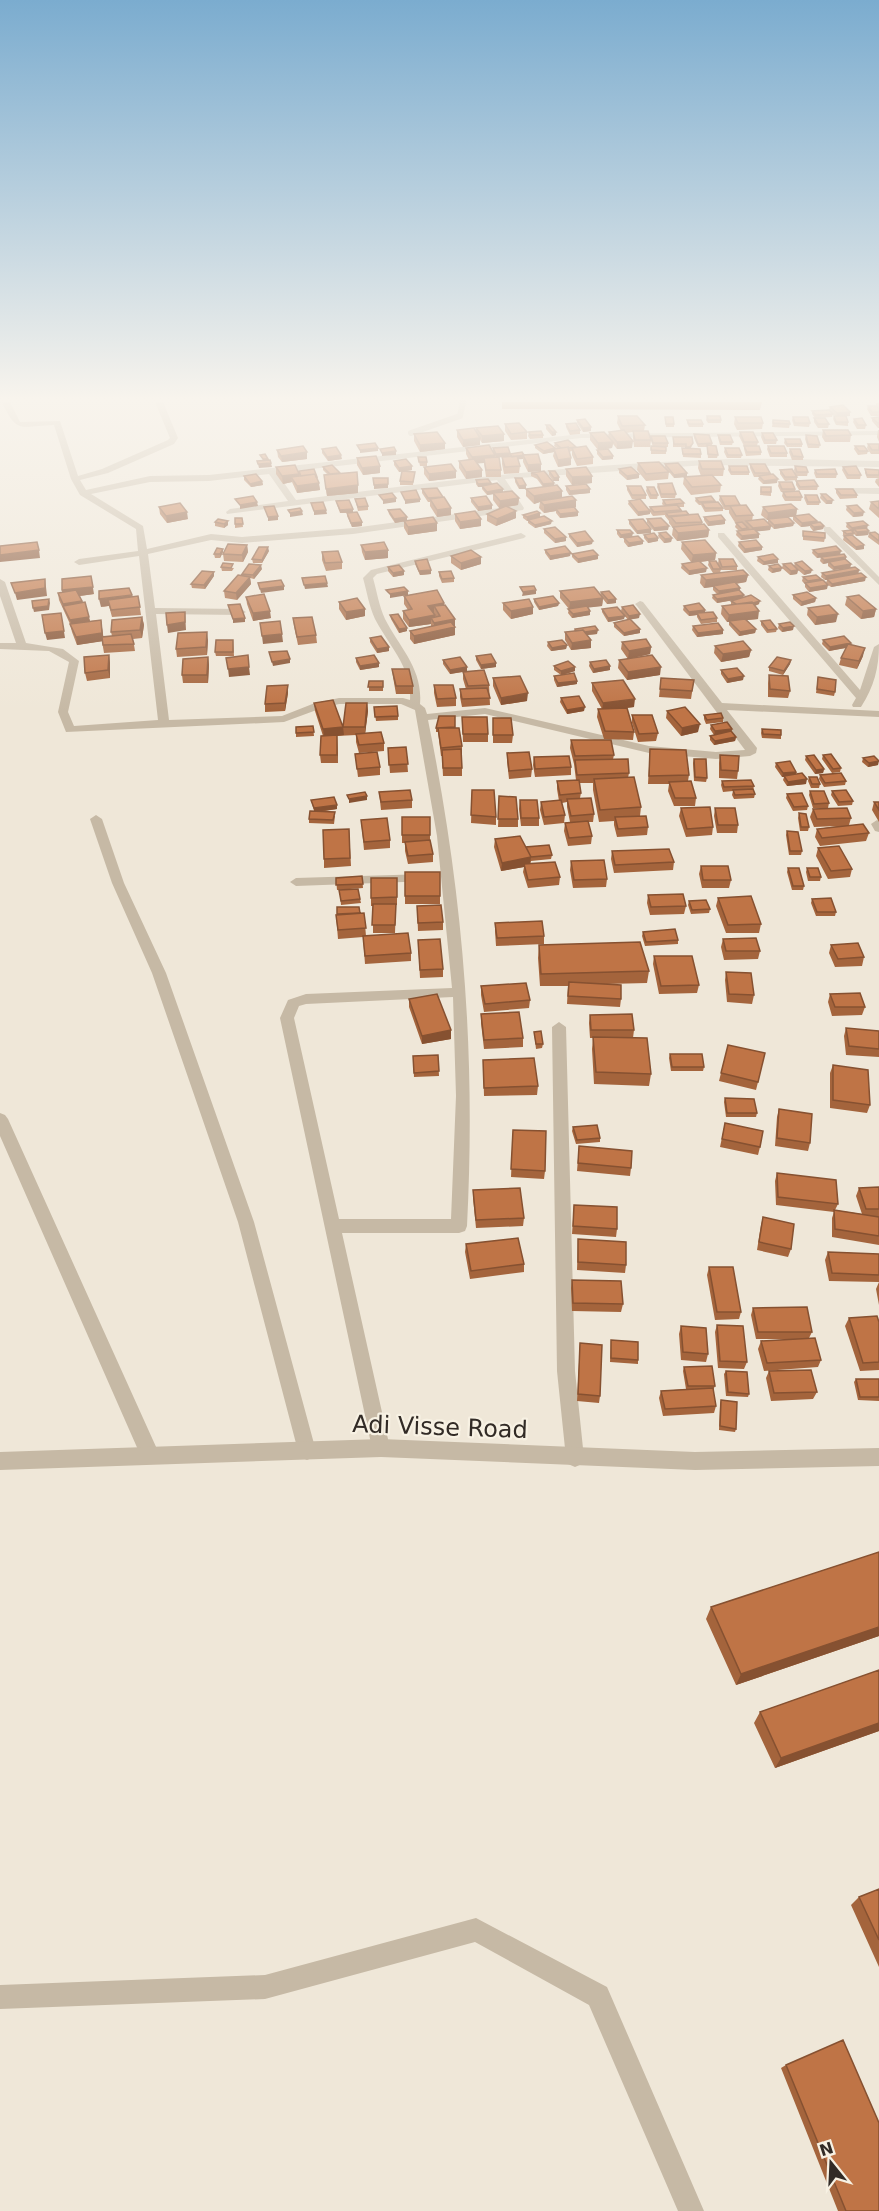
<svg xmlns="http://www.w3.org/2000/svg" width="879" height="2211" font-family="'DejaVu Sans',sans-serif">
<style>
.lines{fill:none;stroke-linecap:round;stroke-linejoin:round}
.service{stroke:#c6b9a5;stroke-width:6}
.minor{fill:#c6b9a5;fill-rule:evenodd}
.tertiary{fill:#c6b9a5;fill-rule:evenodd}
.wall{fill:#a4643c}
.shaded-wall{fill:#865131}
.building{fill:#bf7446;stroke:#865131;stroke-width:1.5}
.labels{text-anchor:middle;stroke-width:4.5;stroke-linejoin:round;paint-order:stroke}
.near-street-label{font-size:24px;fill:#322b26;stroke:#f7f1e3}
</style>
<rect width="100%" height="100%" fill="#efe7d8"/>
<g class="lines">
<path class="service" d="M411 433 460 416 463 402"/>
<path class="minor" d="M2 402H10L20 422 60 421 78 476 102 469 168 440 170 438 155 402H163L178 438 174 444 108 473 80 480 86 490 150 476 209 475 581 434 879 431V435L581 438 277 473 296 500C432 482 568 465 705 460 763 457 821 460 879 461V467L706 465 505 479 524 508 523 510 353 534 242 543 211 540 148 554 155 608 241 609 246 612 241 615 156 614 169 720 282 716 315 703 339 698H403L410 700C412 667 389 646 375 619 369 606 367 592 363 578L371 570 521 533 526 536 524 538 377 574 373 578C377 592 379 606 385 619 400 648 423 669 420 704L425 708 427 714 485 708 649 746 716 752 745 750 637 606 635 604 640 601 643 602 722 703 879 711V717L727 710 757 748 756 753 750 756 716 759 649 753 485 714 428 720C463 892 476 1052 467 1226L465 1231 459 1233H342L390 1448 388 1454 381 1457 374 1454 372 1448 280 1018 288 1000 306 994 452 988 437 836 415 710 401 704H339L322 708 284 722 66 732 58 712 69 662 49 651 0 649V643H16L0 596V579L5 582 26 643 63 649 79 661 68 712 74 726 158 720 139 556 79 565 74 562 79 559 138 551 136 529 80 495 71 479 54 425C21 426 17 435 2 402ZM269 474 288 501 230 509 226 512 227 514 497 480 514 506 353 528 242 537 211 534 147 549 143 526 91 494 150 482 209 481ZM453 997 456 1096 451 1219H339L294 1018 299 1006 306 1004Z
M839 488H879V494L836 493V489Z
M824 527H830L879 577V585L824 531Z
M718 533H724L860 690 874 647 879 644C879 668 874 687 861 707H853L852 705 856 698 718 537Z
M96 815 102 819 124 883 166 973 254 1222 316 1451 314 1457 307 1460 300 1457 298 1451 238 1222 152 973 112 883 90 819Z
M877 820 879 821V832L875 831 871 824Z
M426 874 432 878 430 881 296 886 290 882 296 878Z
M559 1022 566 1027 575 1371 584 1458 582 1464 575 1467 568 1464 566 1458 557 1371 552 1027Z
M0 1113 5 1115 8 1119 157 1449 159 1455 157 1461 150 1464 143 1461 0 1136Z
M476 1918 607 1987 704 2211H678L589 2005 475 1942 265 1999 0 2009V1985L265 1975Z"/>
<path class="tertiary" d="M381 1439 695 1452 879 1448V1466L695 1470 381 1457 0 1470V1452Z"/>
</g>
<path class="wall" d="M502 402H762L760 410 502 409Z
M876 403H879V416H871L867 409 868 406H876Z
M830 407 850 412V416H845L848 422V426L836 425 833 419 834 416H836L832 413 833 414 832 417 815 418 812 414V411L829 410Z
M618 416 645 425 644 431 650 438 668 443V447H664L666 451V454H651V446L653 447 651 441 650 447H634L633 438V432L626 433 632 448 617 449 613 444 612 448 598 450 590 440V433L608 437 609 432 621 431 617 423Z
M707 416 721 420V423H708L706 420Z
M665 417 674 424V427H666Z
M735 417 763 423 762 429 737 430 734 424Z
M793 417 810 423 809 427 794 426 792 420Z
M879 417V428H878L872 421V418Z
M814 418 829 424 828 428H818L814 422Z
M854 419 866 425 865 429H857L853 422Z
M577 420 591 427V431L583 432 577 423Z
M687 420 703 424V427H689L687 423Z
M773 420 790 424 789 428 772 427Z
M505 424 527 432V439L511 440 505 431Z
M566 424 580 430V434L570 435 566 427Z
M546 425 556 435 552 436 546 429Z
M476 428 504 434V441L482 443 480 440V445L463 447 457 437V430L476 432Z
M823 430 851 435 850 442H825L822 437Z
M878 430H879V442L877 437Z
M529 432 543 435V438L530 439 528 436Z
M740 432 758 442 757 446H744L739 436Z
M762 433 777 440 776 444H764L761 437Z
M414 434 445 449 420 452 414 441Z
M694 434 712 443V445L718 455 717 458H708L707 447H698L694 438Z
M718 435 733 442 732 445H720L718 438Z
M806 435 820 445 819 448H808L805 439Z
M673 437 693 443 691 448 701 454V458L683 457 682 448H685V447H673Z
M785 439 802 444V447H787L784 443Z
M555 443 576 447 593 457V464L577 466 572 455V451L569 452 571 465 558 467 553 456 554 452 543 454 535 448V445L557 448 554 446Z
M868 444H879V454H871L867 448Z
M744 446 761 452V455L746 456 744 449Z
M768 446 787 453V457H770L767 449Z
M855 446 868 451 867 454 858 455 854 449Z
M466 448 493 451V448L510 453V456V454L524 455 541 464V471L528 472 523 462V459H518L520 466 519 473 504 474 502 464V457H498L501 470V477H486L484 463H477L482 470V477L466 479 459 468V461L469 460 466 454Z
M725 448 742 455 741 458H727L724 452Z
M322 449 342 459 328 461 322 453Z
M790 449 803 457V460H792L789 452Z
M277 450 307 459 282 462 278 457Z
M597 450 613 459 602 460 597 454Z
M418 457 427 462V466H420Z
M357 458 380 473 363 475 357 465Z
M394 461 412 466V470L399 472 394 465Z
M699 461 724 469 723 476H713L721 485 720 492 691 495 683 484 684 477 674 478 669 472 668 479 646 481 637 470 638 463 665 468V464L687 473V477L701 476 698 468Z
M750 464 770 473V475L777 483 763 484 758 479 759 477H754L750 468Z
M729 466 749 472V475H731L728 470Z
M795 466 808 472 807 476H797V480L785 481 780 474V470L795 474 794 470Z
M276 467 299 474V471L317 477 320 490 297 493 292 482 283 484 276 474Z
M323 467 358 493 327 496 324 475 327 474 323 470Z
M424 467 456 478 429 481 424 474Z
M843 467 861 475 860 479H847L842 470Z
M566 469 592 476V483L572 485 566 476Z
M619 469 639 478 627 480 619 473Z
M865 469 879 470V478H867L865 473Z
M815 470 837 474 836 478H816L814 473Z
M549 471 559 477V481H553L549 475Z
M415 472 413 485H400V481Z
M531 473 554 483V486L562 498 576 507 575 508 578 516 560 518 556 513V511L544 513 539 508 540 502 534 504 526 496V489L543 487 537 479 531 476Z
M244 476 262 481 263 485 251 487 244 480Z
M515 478 526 485V489H519L515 482Z
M879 478V487L875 482 876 479Z
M476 480 503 489V492L519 498 518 505 508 507 516 518 496 526 487 521V514L503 508H499L493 500V494L487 495 482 489V487H478L476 484Z
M796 481 818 486 817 490H799L796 485Z
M779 482 795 489V492L802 497 801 501H785L782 496 783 492H781L778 486Z
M658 484 676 494 675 498H661L657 487Z
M566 486 590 489V493L569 495 566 490Z
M627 486 646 495V499H632L627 490Z
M647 487 658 495 657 499H650L646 491Z
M761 487 771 492V496L760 495Z
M422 489 443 498 451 508V515L437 517 430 506V502H428L422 493Z
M836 489 857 495V498L840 499 836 493Z
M821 494 832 504H826L820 498Z
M805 495 820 502 819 505H807L804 498Z
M720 496 740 505 753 515 752 521 768 522V520H767L761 515 763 507 797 509 796 516 817 521V523L824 526 823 529 813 531 810 527V526L801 527 793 520V517H788L794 523 793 526 774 529 771 526 770 530 757 531 759 534V538L741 540 736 535 737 531H739L735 527 736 524 729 513V510H725L719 500Z
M471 498 492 505V509L478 511 471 502Z
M696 498 715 501V502L723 508V511L705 512 701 505H699L695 501Z
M355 499 368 506V510L358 511Z
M663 500 684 503V507H678L681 511 689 515 702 522V524L709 530 708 537 677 541 672 535 673 528 669 523V521L665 516V515L653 516 650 512V514L638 516 628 504 629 501 649 510 650 507 664 506 662 504Z
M336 501 353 509V512L362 526 352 527 347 516V513H340L337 505Z
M879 501V518L869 509 871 502Z
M847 506 863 516 853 517 846 510Z
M159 507 188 519 167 523 160 514Z
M388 510 407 521 437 523V531L408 535 404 528V521L395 523 389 514Z
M455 514 481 526 460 529 455 521Z
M523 515 540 517 551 524 535 528 528 523V520L527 521 523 518Z
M704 517 725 520V524L708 526 704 520Z
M235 518H242L243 527 235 528Z
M647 519 668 530 654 531 647 523Z
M629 520 651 529V533L637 534 629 524Z
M215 522 228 525 224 528 215 526Z
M847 523 867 529 868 535 856 536 854 534 853 536 864 545V549L856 550 843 540 844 536 843 535V531L850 530 846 527Z
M544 529 566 537V541L555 543 544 533Z
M617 530 632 537 643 544 628 547 624 542V538L630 537 620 538 617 534Z
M803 531 825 538 824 542 803 540Z
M659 533 672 538 671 542 664 543 658 536Z
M869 533 879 535V545L868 537Z
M569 534 592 544 577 547 569 537Z
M644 535 658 538V541L648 543 644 538Z
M682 542 716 553 715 560 700 562 706 572 689 575 681 568 682 564 691 562 681 549Z
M739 542 762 547V550L744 553 738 546Z
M247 545 248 552 243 562 224 561 223 554Z
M361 545 388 558 365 560 362 552Z
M223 549V552L220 558H215L214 554Z
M545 550 570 556 550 560 545 553Z
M813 550 840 554 851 564 850 568 833 570 828 566V563L823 564 820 561 821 557 817 558 812 553Z
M269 551 262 563H253L252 559Z
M322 552 342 562V569L326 571 322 560Z
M572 554 598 559 578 563 572 557Z
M451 556 481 557V564L461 570 451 563Z
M758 557 778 563 763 565 757 561Z
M719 559 737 566V570H722L721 569 720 573H713L708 565 709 561 718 563Z
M415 561 431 570V574L420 575 415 564Z
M795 563 811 573 804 575 798 570 797 574 790 575 782 568 783 564 794 566Z
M769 566 781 571 772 573 768 570Z
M221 567 234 568 232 571H222Z
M388 567 404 575 393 577 388 571Z
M262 569 254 579 250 578 251 584 237 600 225 598 224 591 242 576V574Z
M859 570 858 574 865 581 831 587 826 583 827 580H825L821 577 822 573Z
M439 572 454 578V582L442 583 439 576Z
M701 575H748L746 582 736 584 740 588V591L744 595 743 597 759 604 755 606 758 619 747 620 756 629 755 633 739 636 729 625V622H727L721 614 722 606 731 605V601L735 600 717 603 712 598 713 595 717 594 713 590V587L704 588 700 583Z
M214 576 205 589 192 588 191 584Z
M803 577 820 581 827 589 809 592 805 587V584L802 581Z
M62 590 94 594 80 596 90 621 101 620 103 637 112 636 111 632 142 617 144 625 142 638 133 639 135 651 104 653 102 641 77 645 72 632 70 624 59 600 58 593 62 592Z
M560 591 600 595 601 592 616 599V603L607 604 603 599 602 606 588 607 590 615 572 618 568 613 569 609 560 598Z
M793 595 816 598 815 602 801 606 793 599Z
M138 596 141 615 112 617 109 606 101 607 132 597Z
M404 596 444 603V606L455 627V635L414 644 410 639V631L431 627V624L409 627 403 619V611L408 610 404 604Z
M246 597 271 618 253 621 247 604Z
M847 597 876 609 874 617 861 619 845 605Z
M534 599 559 603 558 606 539 610 534 602Z
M339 602 365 609V616L346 620 339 609Z
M503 603 533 607V614L511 619 503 610Z
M684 606 705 613 717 618V622L701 624 697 617V615L689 616 683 610Z
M622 607 639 618 630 619 640 629V633L624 636 614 627V623L628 620 621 611Z
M808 608 836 622 815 625 807 615Z
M602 609 624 619 608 622 602 612Z
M390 615 407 631 399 633 391 619Z
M293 618 316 635 317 643 298 645 294 626Z
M761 621 777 629 776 632 767 633 761 625Z
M779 624 793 630 782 632 778 628Z
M693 626 723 630V634L697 637 692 630Z
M575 629 597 634 587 635 591 648 571 650 565 640V632L574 631Z
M370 638 389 651 377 653 370 642Z
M208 640 207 655 177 657 176 649Z
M233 640 234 656H216L215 652Z
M823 640 850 645 863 656 857 669 839 665 841 658 846 648 829 651 822 644Z
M548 642 567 645 566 649 551 651 547 646Z
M622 642 651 647 650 654 632 658 660 675 627 680 618 668 619 660 628 659 621 649Z
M715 646 751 650 749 657 721 662 714 653Z
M109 655 110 663V678L87 681 85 673Z
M476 656 496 663V667L481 669 476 660Z
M208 657 209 665 208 683H183L182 675Z
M356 658 379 667 360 670 356 662Z
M443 660 467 667V671L489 685 490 705 462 707 460 697V689H466L463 679V672L450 674 443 664Z
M791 660 790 664 783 675 769 671V667Z
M590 662 610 670 593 673 589 666Z
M554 666 575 671 563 675 577 684 557 687 554 680V676L561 675 554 670Z
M392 669 413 686V694H396L393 677Z
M721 670 743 680 727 683 721 674Z
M769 675 790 691 788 698 768 697V683Z
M818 677 835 692 834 696 816 693Z
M493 678 527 701 501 705 493 686Z
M661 678 694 680 691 699 659 697Z
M369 681H383V691H369Z
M592 683 634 707 625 708 634 732 633 740 604 739 597 717 598 709H602L592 691Z
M434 685 456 698V706L437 707 434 693Z
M288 693 285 711 265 712V704Z
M561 698 584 711 567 714 560 702Z
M314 703 343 727 367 703 368 711 365 733 384 743V751L359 753 356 742V735L337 736 338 763H321L320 755 323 736 315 711Z
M374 707 398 716V720L376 721Z
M667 711 698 732 681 736 666 718Z
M632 715 658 733 656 741 638 742 632 723Z
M704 715 723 718V722L706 724 704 719Z
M462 717 488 734V742H463Z
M493 718 513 735 512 743H493Z
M711 725 732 729 731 732 736 737 735 741 714 745 710 740V736L714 735 710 729Z
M313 726 314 736 296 737V727Z
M436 728H455L462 746V776H443L442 756H441L438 732H436Z
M762 729 781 735V739L762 738 761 733Z
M571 740 614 755 613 759 629 773 628 778 641 807 640 816 648 827 647 835 617 837 614 825V821L599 822 593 790V783H579L581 793 580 798 594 814 593 822H588L592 836 591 844 568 846 564 831 565 823 570 822 567 807V802L562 803 565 815 564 823 544 825 540 810 541 802 559 801 557 789V781L576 780 574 764 570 748Z
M406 747 408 772 390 773 388 748Z
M650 749 689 775 688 781 696 798 695 806H674L668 791 669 784H648Z
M507 753 532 769 531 777 509 779 507 761Z
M355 754 380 767V775L358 777Z
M720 755 738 771 737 779 719 778V763Z
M823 755 841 768 840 772 832 773 822 759Z
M806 756 824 769 823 773 815 774 805 760Z
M534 757 571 767V775L535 777 533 765Z
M863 758 878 765 868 767 862 762Z
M694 759 707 778 706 782 694 781 693 763Z
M776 763 796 772V774L806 784 787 786 783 780 784 777H782L775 767Z
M820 775 846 781 845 785 824 787 819 779Z
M809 777 820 784 819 788H811L808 781Z
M722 781 754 786 753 790 755 794 754 798 734 799 732 795 733 791 723 792 721 785Z
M472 790 496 817V825L471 823Z
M810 791 829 803 828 808H813L809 795Z
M832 791 853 801 852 805 838 806 831 795Z
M379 792 412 800V808L381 810Z
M787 794 808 806 807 810 793 811 786 798Z
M499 796 518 819V827H498Z
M311 800 337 809 319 812 335 816 334 824 309 823V819L314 811Z
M520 800 539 818V826H521L519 809Z
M874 802H879V822L872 810Z
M681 808 713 827 712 835 686 837 679 816Z
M715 808 738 825 737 833H717L714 816Z
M813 809 851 818 849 825 869 833 866 841 820 846 815 837 817 829 837 826 814 827 810 817Z
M799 813 809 827 808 831H800L798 818Z
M402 817H430V842L433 854V862L408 864 405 851V843H402Z
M361 820 390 840V848L364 850Z
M349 829 351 866 324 868V859Z
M787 831 802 851 801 855H789L786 835Z
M495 839 552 855 551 859 531 861 530 864 560 877 559 885 528 888 523 872 524 867 501 871 494 847Z
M818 848 852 869 850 877 828 879 816 856Z
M612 851 674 862 673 870 614 873 611 859Z
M571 861 607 879 606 887 573 888 570 870Z
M701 866 731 880 729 888H702L699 874Z
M788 868 804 886 803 890H792L787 872Z
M807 868 821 877 820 881H808L806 872Z
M440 872V904H405V896Z
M362 876 363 888 337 890 336 878Z
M371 878H397V905H396L395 933H373V906H371Z
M340 895 360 899 361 903 341 905Z
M648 895 686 906 684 914 650 915 647 903Z
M718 898 761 924 759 933H726L716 906Z
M812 899 836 912 835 916H816L811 903Z
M689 901 710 909 709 913 691 914 688 905Z
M417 906 443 922V930L418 931Z
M364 913 366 936 411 953V961L365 964 363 937 338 939 336 915Z
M495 923 544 936V944L496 946 495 931Z
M643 932 678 940V944L645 946 642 936Z
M723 939 760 951 758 959 724 960 721 947Z
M418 940 443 969V977L420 978Z
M539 945 649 971 647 983 607 984 621 999 620 1007 567 1004 568 986H540L538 958Z
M831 945 864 957 862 966 835 967 829 953Z
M654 956 699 985 697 993 659 994 653 964Z
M726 972 754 995 752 1004 727 1002 725 980Z
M481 986 530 1000 529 1008 484 1012 481 995Z
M830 994 865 1007 862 1015 832 1016 828 1002Z
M409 999 451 1030V1039L422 1044 409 1007Z
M481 1014 523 1038V1047L484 1049 481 1023Z
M590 1015 634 1030 633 1038 651 1074 649 1086 594 1084 592 1049 593 1038H590L589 1023Z
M846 1028 879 1031V1057L846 1055 844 1036Z
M534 1032 543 1044 542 1048 536 1049Z
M728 1045 758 1082 756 1090 719 1081Z
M670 1054 704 1067 703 1071H671L669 1058Z
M438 1055 439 1076 414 1077 413 1056Z
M483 1060 538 1086 537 1095 484 1096Z
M833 1065 870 1105 867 1113 830 1108V1073Z
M725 1098 757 1113 756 1117H726L724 1102Z
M779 1109 810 1143 808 1151 775 1146 777 1117Z
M725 1123 760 1147 758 1155 720 1147Z
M573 1127 600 1138V1142L576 1144 572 1131Z
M513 1130 545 1171 544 1179 511 1177Z
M579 1146 631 1168 630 1176 577 1171Z
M777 1173 838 1204 835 1210 862 1214 856 1196 859 1188 879 1187V1245L832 1237V1218L834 1212 776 1205 775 1181Z
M473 1190 524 1218 523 1226 476 1228 473 1198Z
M574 1205 617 1229 616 1237 572 1234Z
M763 1217 791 1249 788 1257 757 1250 761 1225Z
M578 1239 626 1265 625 1273 577 1270Z
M466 1244 524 1264V1272L470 1279 465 1252Z
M828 1252 879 1254V1305L876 1289 879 1282 829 1281 825 1260Z
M709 1267 741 1312 739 1319 715 1320 707 1275Z
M572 1280 623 1304 621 1312 572 1311 571 1288Z
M753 1308 812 1332 809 1338 821 1360 818 1367 764 1371 758 1349 761 1341 790 1339H756L751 1315Z
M849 1318 879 1322V1370L860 1371 845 1326Z
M717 1325 747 1362 744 1369 718 1368 715 1332Z
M681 1326 708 1354 706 1362 681 1360 679 1334Z
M611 1340 638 1360V1364L610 1362Z
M580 1343 600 1396 599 1403 577 1401Z
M684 1367 715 1386 713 1390 716 1406 714 1413 663 1416 659 1398 661 1391 686 1389 683 1371Z
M726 1371 749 1394 748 1397 726 1396 724 1374Z
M769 1371 817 1392 813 1399 771 1401 766 1378Z
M856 1379H879V1401L858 1400 854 1382Z
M721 1400 736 1429 735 1432 719 1430 720 1404Z
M879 1552V1636L736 1685 706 1619 711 1607Z
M879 1670V1731L775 1768 754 1723 760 1712Z
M879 1889V1967L851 1905 859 1897Z
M786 2065 879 2211H838L781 2068Z"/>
<path class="shaded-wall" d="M850 412V416L837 417V413Z
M591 427V431L583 432V428Z
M552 432H556V435L552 436Z
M504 434V441L482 443V436Z
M480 438V445L463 447V440Z
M633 441 632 448 617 449V442Z
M613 442 612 448 598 450V443Z
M445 443V449L420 452V445Z
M378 448V451L360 453V450Z
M554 449V452L543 454 544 451Z
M396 451V455L382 456V453Z
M307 452V459L282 462 281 456Z
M510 453 509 456 496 458V454Z
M341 455 342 459 328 461 327 457Z
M495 455 494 462 484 458V463L472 464V457Z
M523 455V459L512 460V457Z
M613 456V459L602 460 603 457Z
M571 458V465L558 467V460Z
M271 463 272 467 259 468 258 464Z
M541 464V471L528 472V465Z
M380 466V473L363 475 362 468Z
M412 466V470L399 472V468Z
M482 470V477L466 479V472Z
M456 471V478L429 481V474Z
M687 473V477L674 478V475Z
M299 474 300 481 291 477 292 482 283 484 282 476Z
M639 474V478L627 480V476Z
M592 476V483L572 485V477Z
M559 477V481H553L554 478Z
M778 479 777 483 763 484 764 481Z
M262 481 263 485 251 487 250 484Z
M319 483 320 490 297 493V486Z
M491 483 490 486 478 487V484Z
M554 483V486L543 487V484Z
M388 484V488L374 489V485Z
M358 485V493L327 496 326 489Z
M526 485V489H519V486Z
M503 489V493L487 495V492Z
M590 489V493L569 495 570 491Z
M562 491V498L540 501V502L534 504V496Z
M396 498V502L383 504V500Z
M519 498 518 505 499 508 500 501Z
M420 499V502L405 504V500Z
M576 500V507L557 510 556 509V511L544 513V505Z
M833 500 832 504H826L827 501Z
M257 502 258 506 240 509V505Z
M492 505V509L478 511V507Z
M451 508V515L437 517V510Z
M353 509V512L340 513V510Z
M797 509 796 516 767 520 768 513Z
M326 510 327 514 314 515V511Z
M302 511 303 515 290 517V513Z
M516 511V518L496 526 497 519Z
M650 511V514L638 516V512Z
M187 512 188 519 167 523 166 516Z
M578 512V516L560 518V514Z
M864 512 863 516 853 517 854 513Z
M540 513V517L527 521V517Z
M278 516V520L268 521V517Z
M407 517V521L395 523 394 519Z
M481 519V526L460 529V522Z
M725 520V524L708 526 709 522Z
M228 521V525L224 528V524Z
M552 521 551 524 535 528V525Z
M817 521V525L810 524V526L801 527 802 523Z
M362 522V526L352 527 351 523Z
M437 523V531L408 535V527Z
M794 523 793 526 774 529V525Z
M868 525 867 529H854V531H851L852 528Z
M669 526 668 530 654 531V528Z
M771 526 770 530 752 532 753 528Z
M824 526 823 529 813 531 814 527Z
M651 529V533L637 534V531Z
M709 530 708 537 677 541 678 533Z
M869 531 868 535 856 536 857 532Z
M633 533 632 537 620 538 621 535Z
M759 534V538L741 540 742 536Z
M566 537V541L555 543V539Z
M658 538V541L648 543V539Z
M672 538 671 542 664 543 665 539Z
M593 541 592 544 577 547V543Z
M643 541V544L628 547 629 543Z
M247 545 248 552 243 562 242 555Z
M864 545V549L856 550V547Z
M268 547 269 551 262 563V560Z
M762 547V550L744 553 745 549Z
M223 549V552L220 558V554Z
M39 550 40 558 0 562V555Z
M388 550V558L365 560V552Z
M841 551 840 555 817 558 818 554Z
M571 553 570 556 550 560V556Z
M716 553 715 560 691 563 693 555Z
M598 555V559L578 563V559Z
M481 557V564L461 570V563Z
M846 557V561L829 562 828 563 823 564 824 560Z
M778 559V563L763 565 764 562Z
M851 564 850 568 833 570 834 567Z
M261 565 262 569 254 579 253 575Z
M707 568 706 572 689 575V571Z
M782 568 781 571 772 573 773 569Z
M431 570V574L420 575 419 571Z
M798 570 797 574 790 575 791 571Z
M812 570 811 573 804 575 805 571Z
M859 570 858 574 825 580 826 576Z
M404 571V575L393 577V573Z
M214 572V576L205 589 204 585Z
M748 575 746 582 704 588 706 580Z
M91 576 94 594 64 598 62 590Z
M250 577 251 584 237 600 236 593Z
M866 577 865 581 831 587 832 584Z
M45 579 46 587 47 596 17 600 15 593Z
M821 579 820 582 807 585 808 581Z
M327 583 328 587 305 589 304 585Z
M828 585 827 589 809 592 810 588Z
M284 586V590L261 593 260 589Z
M740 588 739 591 718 595 719 591Z
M536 590V594L522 596 523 592Z
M408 591V595L390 598V594Z
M132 595 133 602 101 607 99 599Z
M744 595 743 598 717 603V599Z
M603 598 602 606 569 610 570 602Z
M816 598 815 602 801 606 802 602Z
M49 599 50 603 49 610 34 612 33 608Z
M616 599V603L607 604 608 600Z
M82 601 84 608 63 606 64 611 63 604Z
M760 601 759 604 739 611 740 607Z
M444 603V611L434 606V613H428V606Z
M559 603 558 606 539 610V607Z
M533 607V614L511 619V611Z
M365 609V616L346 620V612Z
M876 609 874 617 861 619 863 611Z
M705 610V614L697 613V615L689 616V612Z
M270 611 271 618 253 621V613Z
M590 611V615L572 618 573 614Z
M759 611 758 619 727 622 729 615Z
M185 612 186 630 168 633 167 625Z
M61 613 65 638 47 640 45 633Z
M640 614 639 618 628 620 629 616Z
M838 614 836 622 815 625 817 617Z
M435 615V623L431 618V624L409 627V620Z
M625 616 624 619 608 622V618Z
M89 617 91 625 72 628 70 620Z
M142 617 144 625 142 638 140 630Z
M245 618V622L233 623V619Z
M455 619V626L434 631V623Z
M101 620 104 641 77 645 76 637Z
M794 626 793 630 782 632 783 628Z
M455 627V635L414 644V636Z
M407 628V631L399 633V629Z
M640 629V633L624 636V633Z
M756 629 755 633 739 636 740 632Z
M598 630 597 634 577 636V633Z
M723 630V634L697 637 698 633Z
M207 632 208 640 207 655 206 647Z
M282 634 283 642 263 644 262 636Z
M591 640V648L571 650 572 643Z
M851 643 850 647 829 651 830 647Z
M567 645 566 649 551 651 552 648Z
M389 647V651L377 653V649Z
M651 647 650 654 628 659 629 651Z
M865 648 863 656 857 669 859 661Z
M751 650 749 657 721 662 723 654Z
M109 655 110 663V678L108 670Z
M208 657 209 665 208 683 207 675Z
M290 659V663L273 666 272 662Z
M791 660 790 664 783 675 784 671Z
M379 663V667L360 670V666Z
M496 663V667L481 669V665Z
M610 666V670L593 673 594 669Z
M249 667 250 675 229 677 228 669Z
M467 667V671L450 674V670Z
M575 667V671L561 675V671Z
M661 667 660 675 627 680 628 672Z
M744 676 743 680 727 683 728 679Z
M577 681V684L557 687 558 683Z
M288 685V693L285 711V703Z
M528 693 527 701 501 705V698Z
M635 699 634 707 602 711 603 703Z
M367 703 368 711 365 735V727Z
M585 707 584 711 567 714V710Z
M700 724 698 732 681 736 682 728Z
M343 727 344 735 337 736 338 763 337 755 324 737 323 729Z
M732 729 731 733 714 735 715 731Z
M736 737 735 741 714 745 715 741Z
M879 761 878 765 868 767 869 763Z
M824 769 823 773 815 774 816 770Z
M796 772 795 776H784V777H782L783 773Z
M807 779 806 784 787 786 788 782Z
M367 796V800L349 803V799Z
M337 805V809L314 812V808Z
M531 857 530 865 524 864V867L501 871 502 863Z
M451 1030V1039L422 1044V1036Z
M879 1627V1636L736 1685 741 1674Z
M879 1723V1731L775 1768 781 1758Z"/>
<path class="building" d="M843 405 850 412 837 413 830 407Z
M868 406H877L879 409V412H872Z
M829 410 833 414 816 415 812 411Z
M618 416H637L645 425 622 426Z
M707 416H720L721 420H708Z
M834 416H846L848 422H836Z
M665 417H673L674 424H666Z
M735 417H761L763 423H738Z
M793 417H808L810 423H795Z
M879 417V424L872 418Z
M814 418H825L829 424H818Z
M862 418 866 425H858L854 419Z
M585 419 591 427 583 428 577 420Z
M687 420H701L703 424H689Z
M773 420 789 421 790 424 773 423Z
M519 423 527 432 511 434 505 424Z
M576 423 580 430 570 431 566 424Z
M546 425H550L556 432H552Z
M498 426 504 434 482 436 476 428Z
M474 428 480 438 463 440 457 430Z
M624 430 633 441 617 442 609 432Z
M823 430H848L851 435 826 436Z
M541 431 543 435H530L529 432Z
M633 431H648L651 440H635Z
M437 432 445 443 420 445 414 434Z
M604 432 613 442 598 443 590 433Z
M740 432H753L758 442H744Z
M762 433H773L777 440H765Z
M694 434 709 435 712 443 698 444Z
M718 435H730L733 442H721Z
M806 435 817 436 820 445 808 444Z
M651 436H665L668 443H653Z
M673 437H692L693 443 690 447H686V444H674Z
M785 439H800L802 444H787Z
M568 440 576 447 568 448V447L561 448 555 443Z
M547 442 555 448 544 451 535 445Z
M375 443 378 448 360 450 357 445Z
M868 444H879V450H872Z
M489 445 495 455 472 457 466 448Z
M707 445 716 446 718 455 708 454Z
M303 446 307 452 281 456 277 450Z
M586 446 593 457 577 459 572 448Z
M651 446 666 447V451L651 450Z
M744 446H759L761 452H747Z
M768 446H784L787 453H771Z
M855 446H864L868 451H859Z
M336 447 341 455 327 457 322 449Z
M394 447 396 451 382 453 380 449Z
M508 447 510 453 496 454 493 448Z
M568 447 571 458 558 460 554 449Z
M682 448 700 449 701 454H683Z
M725 448H739L742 455H728Z
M608 449 613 456 603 457 597 450Z
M790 449H800L803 457 793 456Z
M522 452 524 455 512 457 510 454Z
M265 454 268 459H263L260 455Z
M538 454 541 464 528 465 523 455Z
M376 456 380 466 362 468 357 458Z
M517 456 520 466 505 467 502 457Z
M418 457H426L427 462H419Z
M499 457 501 470H486L484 458Z
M406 459 412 466 399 468 394 461Z
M474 459 482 470 466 472 459 461Z
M270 460 271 463 258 464 257 461Z
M699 461H721L724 469H702Z
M659 462 669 472 646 474 638 463Z
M678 463 687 473 674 475 665 464Z
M451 464 456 471 429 474 424 467Z
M750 464H765L770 473H755Z
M295 465 299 474 282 476 276 467Z
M332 465 340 473 330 474 323 467Z
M729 466H747L749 472H731Z
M795 466 806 467 808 472H797Z
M856 466 861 475H848L843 467Z
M586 467 592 476 572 477 566 469Z
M631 467 639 474 627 476 619 469Z
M314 469 317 477H316L315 474 301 476 299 471Z
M792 469 797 477H785L780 470Z
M835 469 837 474H817L815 470Z
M865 469 879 470V475H867Z
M402 471 415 472 413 482 400 481Z
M544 471 554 483 543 484 537 475 531 473Z
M549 471H555L559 477 554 478Z
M357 472 358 485 326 489 324 475Z
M256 474 262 481 250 484 244 476Z
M315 474 319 483 297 486 291 477Z
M773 474 778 479 764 481 759 476Z
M712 475 721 485 692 487 684 477Z
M373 478H388V484L374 485Z
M515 478H522L526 485 519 486Z
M488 479 491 483 478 484 476 480Z
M814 480 818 486 800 487 796 481Z
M779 482H792L795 489H782Z
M497 483 503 489 487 492 482 486Z
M672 483 676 494H661L658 484Z
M586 484 590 489 570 491 566 486Z
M557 485 562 491 534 496 526 489Z
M627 486H641L646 495H632Z
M647 487H654L658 495H651Z
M761 487H771V492H761Z
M437 488 443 497 428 498 422 489Z
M836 489H853L857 495H841Z
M416 490 420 499 405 500 401 492Z
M512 491 519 498 500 501 493 493Z
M799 491 802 497H786L783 492Z
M392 493 396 498 383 500 379 495Z
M821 494H826L833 500 827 501Z
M805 495H817L820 502H808Z
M253 496 257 502 240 505 235 499Z
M486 496 492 505 478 507 471 498Z
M572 496 576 500 544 505 540 501Z
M711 496 715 501 699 502 696 498Z
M720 496H735L740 505 725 506Z
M444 497 451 508 437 510 430 499Z
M365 498 368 506 358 507 355 499Z
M640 499 650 511 638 512 629 501Z
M680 499 684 503 666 505 663 500Z
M349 500 353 509 340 510 336 501Z
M879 501V509L871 502Z
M323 502 326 510 314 511 311 503Z
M718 502 723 508H705L702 503Z
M180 503 187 512 166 516 159 507Z
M791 504 797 509 768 513 763 507Z
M677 505 681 510 654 512 650 507Z
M746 505 753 515 736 516 730 506Z
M857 505 864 512 854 513 847 506Z
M274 506 278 516 268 517 264 507Z
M506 506 516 511 497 519 487 514Z
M574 507 578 512 560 514 556 509Z
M300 508 302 511 290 513 288 510Z
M400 509 407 517 394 519 388 510Z
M475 511 481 519 460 522 455 514Z
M537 511 540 513 527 517 523 515Z
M686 511 689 515 669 517 666 513Z
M357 512 362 522 351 523 347 513Z
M698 514 702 522 676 523 670 516Z
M809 514 817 521 802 523 794 516Z
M721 515 725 520 709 522 704 517Z
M544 516 552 521 535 525 528 520Z
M433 517 437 523 408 527 404 521Z
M788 517 794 523 774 525 768 519Z
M235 518H242L243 524H235Z
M661 518 669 526 654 528 647 519Z
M218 519 228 521 224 524 215 522Z
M643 519 651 529 637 531 629 520Z
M764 519 771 526 753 528 746 521Z
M863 521 868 525 852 528 847 523Z
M742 522 748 528 742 529 736 523Z
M820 522 824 526 814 527 810 524Z
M704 524 709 530 678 533 673 527Z
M555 527 566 537 555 539 544 529Z
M866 528 869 531 857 532 854 529Z
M754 529 759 534 742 536 737 531Z
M617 530H630L633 533 621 535Z
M851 530 854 533 847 534 843 531Z
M585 531 593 541 577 543 569 534Z
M803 531 825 533V538L803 536Z
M666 532 672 538 665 539 659 533Z
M875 532 879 535V541L869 533Z
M654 533 658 538 648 539 644 535Z
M852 535 864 545 856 547 844 536Z
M638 536 643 541 629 543 624 538Z
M705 540 716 553 693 555 682 542Z
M756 540 762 547 745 549 739 542Z
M37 542 39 550 0 555V546Z
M384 542 388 550 365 552 361 545Z
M228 544 247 545 242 555 223 554Z
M565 546 571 553 550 556 545 550Z
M836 546 841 551 818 554 813 550Z
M259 547H268L262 560 252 559Z
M217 548 223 549 220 554H214Z
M471 550 481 557 461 563 451 556Z
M593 550 598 555 578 559 572 554Z
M338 551 342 562 325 563 322 552Z
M773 554 778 559 764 562 758 557Z
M844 554 846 557 824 560 821 557Z
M427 559 431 570 419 571 415 561Z
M719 559H733L737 566 722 567Z
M845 559 851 564 834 567 829 562Z
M699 561 707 568 689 571 682 564Z
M709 561H716L721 569H713Z
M802 561 812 570 805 571 795 563Z
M223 563 233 564 231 568 221 567Z
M791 563 798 570 791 571 783 564Z
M249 564 261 565 253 575 242 574Z
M778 564 782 568 773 569 769 566Z
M399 565 404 571 393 573 388 567Z
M855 567 859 570 826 576 822 573Z
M743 570 748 575 706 580 701 575Z
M202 571 214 572 204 585 191 584Z
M451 571 454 578 442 579 439 572Z
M861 573 866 577 832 584 827 579Z
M238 575 250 577 236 593 224 591Z
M816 575 821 579 808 581 803 577Z
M91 576 93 587 62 590V579Z
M325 576 327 583 304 585 302 578Z
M45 579V588L15 593 11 583Z
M281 580 284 586 260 589 258 583Z
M823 580 828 585 810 588 805 583Z
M735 582 740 588 719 591 713 586Z
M534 586 536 590 523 592 520 587Z
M404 587 408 591 390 594 386 590Z
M594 587 603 598 570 602 560 591Z
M129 588 132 595 99 599V591Z
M76 590 82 601 63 604 58 593Z
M437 590 444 603 428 606 435 615 409 620 403 611 412 609 404 596Z
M739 590 744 595 717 599 713 595Z
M609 591 616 599 608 600 601 592Z
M807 592 816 598 802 602 793 595Z
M264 594 270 611 253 613 246 597Z
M751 595 760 601 753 603 736 604 731 601Z
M859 595 876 609 863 611 847 597Z
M138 596 140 607 111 610 108 600Z
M553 596 559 603 539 607 534 599Z
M357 598 365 609 346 612 339 602Z
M49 599 48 606 33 608 32 601Z
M529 599 533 607 511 611 503 603Z
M85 602 89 617 70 620 63 606Z
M752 602 759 611 729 615 722 606Z
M699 603 705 610 689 612 684 606Z
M240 604 245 618 233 619 228 605Z
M445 605 455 619 434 623 431 618 440 616 434 606Z
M633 605 640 614 629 616 622 607Z
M829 605 838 614 817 617 808 608Z
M587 606 590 611 573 614 568 609Z
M617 607 625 616 608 618 602 609Z
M185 612V622L167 625 166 613Z
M713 612 717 618 701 620 697 613Z
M61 613 64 631 45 633 42 615Z
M398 614 407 628 399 629 390 615Z
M142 617 140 630 111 632 112 620Z
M312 617 316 635 297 637 293 618Z
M630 619 640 629 624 633 614 623Z
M745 619 756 629 740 632 729 621Z
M101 620 102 633 76 637 70 624Z
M770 620 777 629 768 630 761 621Z
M280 621 282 634 262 636 260 623Z
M451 622 455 627 414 636 410 631Z
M790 622 794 626 783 628 779 624Z
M718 623 723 630 698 633 693 626Z
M595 626 598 630 585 632 583 630 576 631 575 629Z
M583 630 591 640 572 643 565 632Z
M207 632 206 647 176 649 178 633Z
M131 634 134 644 103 645 102 637Z
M381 636 389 647 377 649 370 638Z
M844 636 851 643 830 647 823 640Z
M646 639 651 647 629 651 622 642Z
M216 640H233V652H215Z
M562 640 567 645 552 648 548 642Z
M743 641 751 650 723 654 715 646Z
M848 644 865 648 859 661 841 658Z
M287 651 290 659 272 662 269 652Z
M491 654 496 663 481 665 476 656Z
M109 655 108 670 85 673 84 657Z
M248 655 249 667 228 669 226 658Z
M374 655 379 663 360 666 356 658Z
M652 655 661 667 628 672 619 660Z
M208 657 207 675H182L183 659Z
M460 657 467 667 450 670 443 660Z
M777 657 791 660 784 671 769 667Z
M606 660 610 666 594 669 590 662Z
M568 661 575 667 561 671 554 666Z
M737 668 744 676 728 679 721 670Z
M392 669H409L413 686H396Z
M484 670 489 685 468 686 463 672Z
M574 673 577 681 558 683 554 676Z
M769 675 788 676 790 691 770 689Z
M520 676 528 693 501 698 493 678Z
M818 677 836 680 835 692 817 689Z
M661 678 694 680 692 691 660 689Z
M623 680 635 699 603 703 592 683Z
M369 681H383V687H368Z
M288 685 285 703 265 704 267 686Z
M434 685H453L456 698 437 699Z
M487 688 490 698 462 699 460 689Z
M579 696 585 707 567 710 561 698Z
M333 700 343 727 323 729 314 703Z
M346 703H367L365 727H343Z
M397 706 398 716 375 717 374 707Z
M685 707 700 724 682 728 667 711Z
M627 708 634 732 605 731 598 709Z
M721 713 723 718 707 720 704 715Z
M632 715H652L658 733 639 734Z
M439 716H455V727L436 728Z
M462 717H487L488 734H463Z
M493 718H511L513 735H493Z
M727 722 732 729 715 731 711 725Z
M313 726 314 732 296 733V727Z
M438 728H459L462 746 441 748Z
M762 729 781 730V735L763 734Z
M731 731 736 737 715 741 710 736Z
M381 732 384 743 359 745 356 734Z
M337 735V755H320L321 736Z
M571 740H611L614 755 575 756Z
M406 747 408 764 389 765 388 748Z
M461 749 462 768H443L442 750Z
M650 749 686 750 689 775 649 776Z
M377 752 380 767 357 769 355 754Z
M529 752 532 769 509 771 507 753Z
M831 754 841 768 833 769 823 755Z
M720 755 739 756 738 771 721 770Z
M814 755 824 769 816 770 806 756Z
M569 756 571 767 535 769 534 757Z
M874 756 879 761 869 763 863 758Z
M628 759 629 773 577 775 575 760Z
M694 759H706L707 778 695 777Z
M790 761 796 772 783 773 776 763Z
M802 773 807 779 788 782 784 776Z
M841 773 846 781 825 783 820 775Z
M634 777 641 807 600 810 594 779Z
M809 777H817L820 784H812Z
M579 780 581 793 560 795 557 781Z
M751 780 754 786 724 787 722 781Z
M691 781 696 798H675L669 782Z
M753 789 755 794 735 795 733 790Z
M410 790 412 800 381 802 379 792Z
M472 790H494L496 817 471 815Z
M846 790 853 801 839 802 832 791Z
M810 791H824L829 803 814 804Z
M365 792 367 796 349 799 347 795Z
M802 793 808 806 794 807 787 794Z
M499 796 516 797 518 819H498Z
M334 797 337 805 314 808 311 800Z
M591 798 594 814 571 816 567 799Z
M520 800H537L539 818H521Z
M561 800 565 815 544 817 541 802Z
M874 802H879V810Z
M710 807 713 827 687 829 681 808Z
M715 808H735L738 825H718Z
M847 808 851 818 817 819 813 809Z
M310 811 335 812 333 820 309 819Z
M799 813 806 814 809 827H801Z
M646 816 648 827 618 829 615 817Z
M402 817H430V835H402Z
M387 818 390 840 364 842 361 820Z
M588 821 592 836 569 838 565 823Z
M863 824 869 833 822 838 817 829Z
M349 829 350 858 324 859 323 830Z
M787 831 798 832 802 851H790Z
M520 836 531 857 502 863 495 839Z
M430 840 433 854 408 856 405 842Z
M549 845 552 855 531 857 526 847Z
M839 846 852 869 831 871 818 848Z
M669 849 674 862 615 865 612 851Z
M604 860 607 879 574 880 571 861Z
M555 862 560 877 528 880 524 864Z
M701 866H728L731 880H703Z
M788 868H799L804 886H793Z
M807 868H818L821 877H810Z
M405 872H440V896H405Z
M362 876 363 884 336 885V878Z
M371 878H397V897L371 898Z
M358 889 360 899 341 901 339 890Z
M683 894 686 906 651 907 648 895Z
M751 896 761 924 728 925 718 898Z
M831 898 836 912H817L812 899Z
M706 900 710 909 692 910 689 901Z
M373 904H396L395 925H372Z
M441 905 443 922 418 923 417 906Z
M337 907H359L360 913 337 914Z
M364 913 366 928 338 930 336 915Z
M542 921 544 936 497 938 495 923Z
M675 929 678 940 646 942 643 932Z
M408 933 411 953 365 956 363 936Z
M756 938 760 951H726L723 939Z
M440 939 443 969 420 970 418 940Z
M640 942 649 971 541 974 539 945Z
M858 943 864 957 838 959 831 945Z
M654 956H692L699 985 661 986Z
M726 972 751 973 754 995 729 994Z
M569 982 621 985V999L568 996Z
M526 983 530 1000 485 1004 481 986Z
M860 993 865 1007H835L830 994Z
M437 994 451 1030 422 1036 409 999Z
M519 1012 523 1038 484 1040 481 1014Z
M632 1014 634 1030H591L590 1015Z
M846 1028 879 1031V1049L849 1046Z
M541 1031 543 1044H536L534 1032Z
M593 1037 647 1038 651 1074 596 1072Z
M728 1045 765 1053 758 1082 721 1073Z
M670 1054H702L704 1067H672Z
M438 1055 439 1071 414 1073 413 1056Z
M534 1058 538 1086 484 1088 483 1060Z
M833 1065 868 1070 870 1105 833 1100Z
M725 1098 754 1099 757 1113H727Z
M779 1109 812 1114 810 1143 777 1138Z
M725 1123 763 1131 760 1147 722 1139Z
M597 1125 600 1138 577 1140 573 1127Z
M513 1130 546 1131 545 1171 511 1169Z
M579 1146 632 1151 631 1168 578 1163Z
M777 1173 836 1180 838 1204 778 1197Z
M879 1187V1209H866L859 1188Z
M520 1188 524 1218 476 1220 473 1190Z
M574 1205 617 1207V1229L573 1226Z
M834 1210 879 1217V1236L835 1229Z
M763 1217 794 1224 791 1249 759 1242Z
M518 1238 524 1264 471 1271 466 1244Z
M578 1239 626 1242V1265L578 1262Z
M828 1252 879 1254V1275L832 1273Z
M709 1267H733L741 1312H717Z
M572 1280 621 1281 623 1304 573 1303Z
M807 1307 812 1332H758L753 1308Z
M877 1316 879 1322V1362L863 1363 849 1318Z
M717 1325 743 1326 747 1362 720 1361Z
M681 1326 706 1328 708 1354 683 1352Z
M815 1338 821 1360 767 1363 761 1341Z
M611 1340 638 1342V1360L611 1358Z
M580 1343 602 1345 600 1396 578 1394Z
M712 1366 715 1386H688L684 1367Z
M811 1370 817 1392 774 1393 769 1371Z
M726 1371 747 1372 749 1394 728 1392Z
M856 1379H879V1397H860Z
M713 1388 716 1406 665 1409 661 1391Z
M721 1400 737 1402 736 1429 720 1426Z
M879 1552V1627L741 1674 711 1607Z
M879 1670V1723L781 1758 760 1712Z
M879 1889V1940L859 1897Z
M843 2040 879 2123V2211H846L786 2065Z"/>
<linearGradient id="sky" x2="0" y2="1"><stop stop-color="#7baccf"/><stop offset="0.56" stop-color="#f8f4ed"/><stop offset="1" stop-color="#f8f4ed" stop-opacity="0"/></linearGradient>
<rect width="879" height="712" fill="url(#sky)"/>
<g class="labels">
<g class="near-street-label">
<text transform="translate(440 1427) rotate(2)" y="8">Adi Visse Road</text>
</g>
</g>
<g transform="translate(831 2163) rotate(342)" stroke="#f7f1e3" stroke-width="4.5" paint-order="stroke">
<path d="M0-4.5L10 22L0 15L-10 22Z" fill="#322b26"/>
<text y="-9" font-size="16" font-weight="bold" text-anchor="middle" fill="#322b26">N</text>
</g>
</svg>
